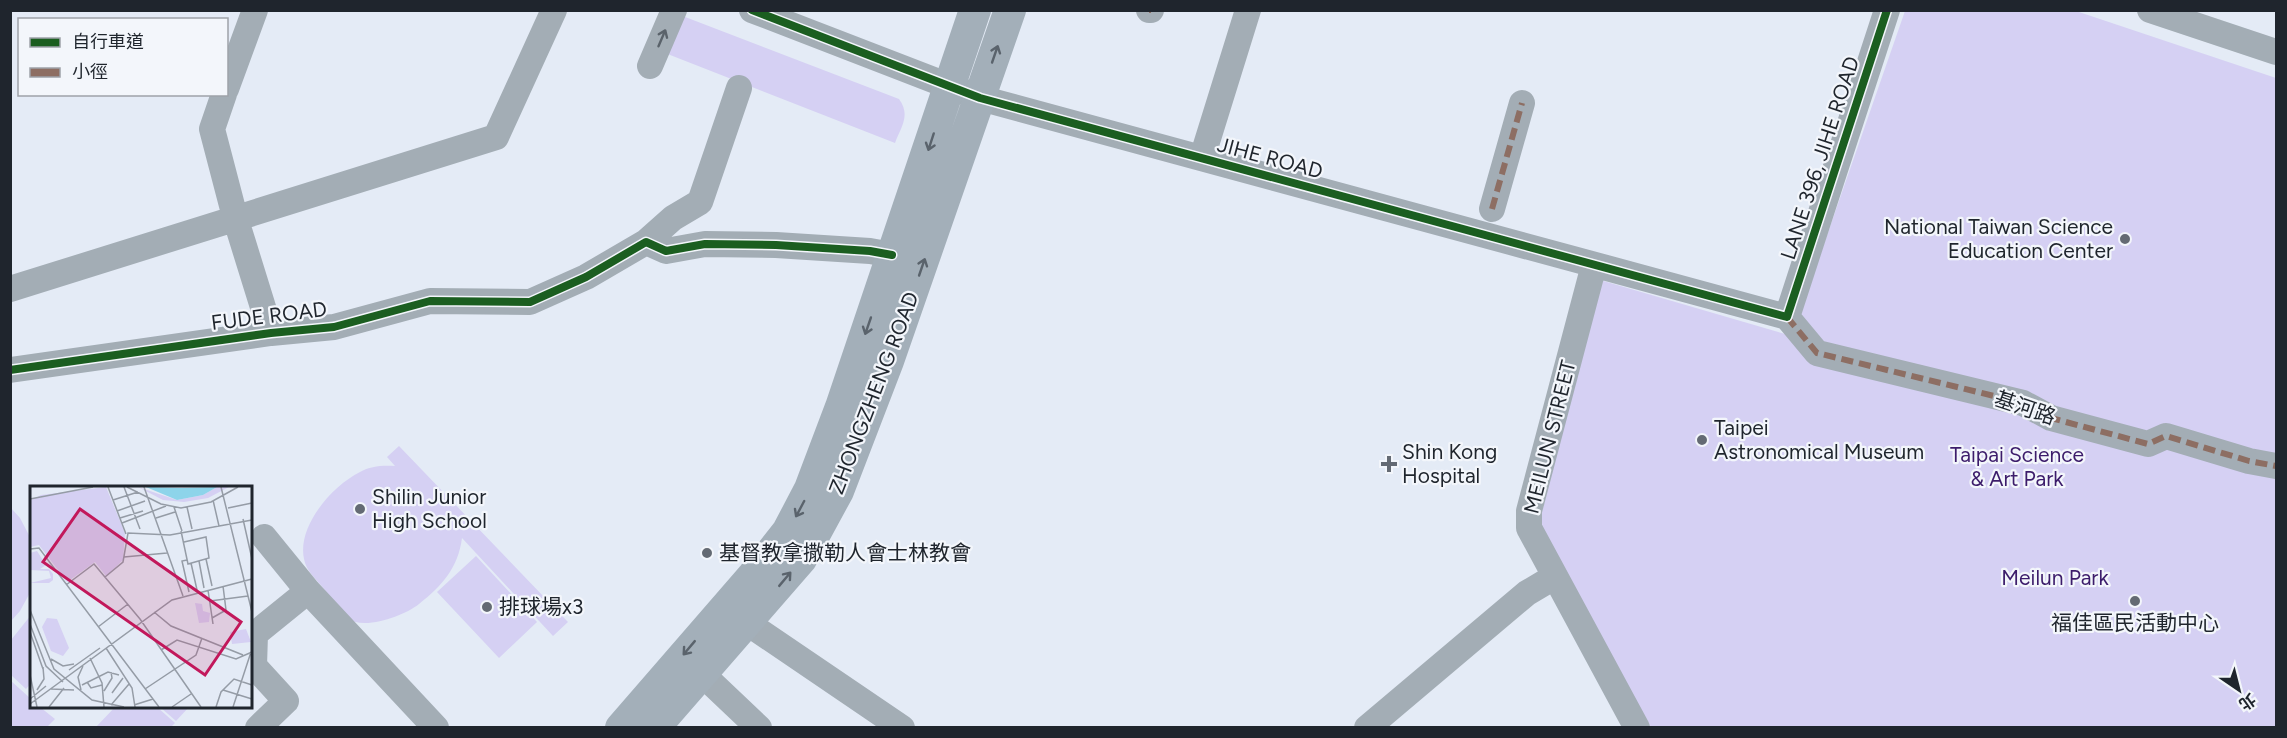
<svg xmlns="http://www.w3.org/2000/svg" width="2287" height="738" font-family="Figtree,'Noto Sans TC',sans-serif">
<style>
.green{fill:#d5d0f3}
.lines{fill:none;stroke-linecap:round;stroke-linejoin:round}
.minor{stroke:#a3adb5;stroke-width:26}
.major{stroke:#a3afb9;stroke-width:32}
.quiet{stroke:#8d6e63;stroke-width:6;stroke-dasharray:12 6;stroke-linecap:butt}
.cycleway-casing{stroke:#f3f6fb;stroke-width:11}
.cycleway{stroke:#1b5e20;stroke-width:8}
.oneway{stroke:#5a626a}
.oneway2{stroke:#5a636c}
.poi-dot{fill:#646a73;stroke:#f3f6fb;stroke-width:2}
.labels{text-anchor:middle;stroke-width:4.5;stroke-linejoin:round;paint-order:stroke}
.street-label{font-size:21px;fill:#1f252d;stroke:#f3f6fb}
.poi-label{font-size:21px;fill:#1f252d;stroke:#f3f6fb;text-anchor:start}
.park-label{font-size:21px;fill:#3c1c6b;stroke:#f3f6fb}
.inset-road{fill:none;stroke:#959ca6;stroke-width:1.5}
.view{fill:#c2185b;fill-opacity:0.15;stroke:#c2185b;stroke-width:3}
.inset-edge{fill:none;stroke:#1f252d;stroke-width:3}
</style>
<rect width="100%" height="100%" fill="#e4ebf6"/>
<path class="green" d="M1905 11H2076L2276 78V727H1651L1543 541 1540 520 1600 280 1792 336Z
M680 15 899 99C911 115 901 127 895 143L665 53Z
M399 446 568 622 553 636 462 538C458 568 442 586 419 604 404 616 364 631 346 618 338 612 330 598 324 589 317 580 306 571 304 559 297 526 332 486 360 472 370 466 383 465 395 466L387 457Z
M11 508 20 518 31 539 32 589 20 611 11 621Z
M476 556 537 622 499 658 437 592Z
M31 615V683L26 689 11 675V640Z
M10 680 31 699 32 706 40 707 55 719 47 727H11Z
M115 707H157L175 723 171 727H96Z
M160 707H189L176 721Z"/>
<g class="lines">
<path class="minor" d="M752 10 980 98 1787 317 1817 353 2023 403 2051 418 2148 444 2166 436 2249 461 2276 466
M1149 10H1151
M2150 10 2276 52
M650 66 674 10
M226 89 255 10
M224 94 212 129 235 217 271 333
M1202 158 1248 10
M1492 209 1522 103
M646 242 673 218 700 202 739 88
M1594 265 1529 511V528L1637 728
M10 289 496 137 554 10
M1787 317 1887 10
M10 370 271 333 334 327 430 301 530 302 586 277 646 242 666 251 705 244 776 245 870 251 892 255
M264 537 308 591 436 728
M733 609 746 622 902 728
M701 673 759 728
M258 728 286 701 254 666 255 634 308 591
M1367 728 1527 593 1554 577"/>
<path class="major" d="M621 728 752 577 788 531 810 489 841 407 975 10
M654 728 801 559 838 491 888 361 1010 10"/>
<path class="quiet" d="M1149 10H1151
M1492 209 1522 103
M1787 317 1817 353 2023 403 2051 418 2148 444 2166 436 2249 461 2276 466"/>
<g class="cycleway-casing">
<path id="cycleway" d="M752 10 980 98 1787 317 1887 10
M10 370 271 333 334 327 430 301 530 302 586 277 646 242 666 251 705 244 776 245 870 251 892 255"/>
</g>
<use href="#cycleway" class="cycleway"/>
</g>
<defs><path id="oneway-shaft" d="M-6 0H5M1.5-3L5.5 0L1.5 3" fill="none" stroke-width="1.6" stroke-linecap="round" stroke-linejoin="round" transform="scale(1.5)"/></defs>
<use class="oneway" href="#oneway-shaft" transform="translate(662 38) rotate(-67)"/>
<g class="oneway2">
<use href="#oneway-shaft" transform="translate(995 54) rotate(-71)"/>
<use href="#oneway-shaft" transform="translate(931 142) rotate(108)"/>
<use href="#oneway-shaft" transform="translate(922 267) rotate(-71)"/>
<use href="#oneway-shaft" transform="translate(868 326) rotate(109)"/>
<use href="#oneway-shaft" transform="translate(800 509) rotate(118)"/>
<use href="#oneway-shaft" transform="translate(785 579) rotate(-50)"/>
<use href="#oneway-shaft" transform="translate(689 648) rotate(130)"/>
</g>
<g class="poi-dot">
<circle cx="2125" cy="239" r="6"/>
<circle cx="1702" cy="440" r="6"/>
<path d="M1386 455h6v6h6v6h-6v6h-6v-6h-6v-6h6z"/>
<circle cx="360" cy="509" r="6"/>
<circle cx="707" cy="553" r="6"/>
<circle cx="2135" cy="601" r="6"/>
<circle cx="487" cy="607" r="6"/>
</g>
<g class="labels">
<g class="street-label">
<text transform="translate(1270 158) rotate(15)" y="7">JIHE ROAD</text>
<text transform="translate(1820 158) rotate(-72)" y="7">LANE 396, JIHE ROAD</text>
<text transform="translate(269 316) rotate(-7)" y="7">FUDE ROAD</text>
<text transform="translate(874 393) rotate(-69)" y="7">ZHONGZHENG ROAD</text>
<text transform="translate(2025 408) rotate(19)" y="7">基河路</text>
<text transform="translate(1550 437) rotate(-76)" y="7">MEILUN STREET</text>
</g>
<g class="poi-label">
<text x="2113" y="234" text-anchor="end">National Taiwan Science<tspan x="2113" dy="24">Education Center</tspan></text>
<text x="1714" y="435">Taipei<tspan x="1714" dy="24">Astronomical Museum</tspan></text>
<text x="1402" y="459">Shin Kong<tspan x="1402" dy="24">Hospital</tspan></text>
<text x="372" y="504">Shilin Junior<tspan x="372" dy="24">High School</tspan></text>
<text x="719" y="560">基督教拿撒勒人會士林教會</text>
<text x="499" y="614">排球場x3</text>
<text x="2135" y="630" text-anchor="middle">福佳區民活動中心</text>
</g>
<g class="park-label">
<text x="2017" y="462">Taipai Science<tspan x="2017" dy="24">&amp; Art Park</tspan></text>
<text x="2055" y="585">Meilun Park</text>
</g>
</g>
<g transform="translate(30 486)">
<rect width="222" height="222" fill="#e4ebf6"/>
<path d="M76 1 95 47 93 74 76 90 65 76 37 96 9 59 0 61V15L11 9ZM108 1 147 14 173 9 187 1H199L178 12 154 16 133 14ZM7 65 16 79 10 83H19L23 88V94L19 97H0L21 92 19 85 0 84V67ZM165 117 172 118 173 125 180 127 179 136 169 137ZM17 132 27 133 39 162 33 170 21 165 12 141ZM216 143 221 156 202 158 200 146Z" fill="#d5d0f3"/>
<path d="M116 1 152 2 187 1 173 9 147 14Z" fill="#8dd4ea"/>
<path class="inset-road" d="M78 1 96 48M94 1 110 43M97 1 131 18 151 22 181 16 208 1M114 1 153 110M191 1 222 126M0 13 63 1M83 14 108 6M183 14 189 40M144 21 152 45M157 21 162 43M198 22 222 17M87 25 115 15M90 32 113 25M126 32 145 26M213 33 222 73M92 37 136 20M151 45 158 78 179 72 176 51 154 56M0 63 9 62 129 221M94 71 137 67M176 73 182 100M157 74 152 75 159 106M169 75 174 102M161 77 167 104M75 91 93 76 98 47 140 49 222 34M36 99 64 78 110 133 171 221M178 104 183 138M180 115 218 110M0 124 24 183 62 214 94 221M124 126 141 140 213 169M182 132 196 124 193 100M0 138 16 180 33 196M68 141 98 118M0 146 13 183M76 162 102 202 105 221M131 164 147 154 206 173 222 166M60 172 72 197 74 221M21 173 33 180 44 178M39 184 70 162M0 189 7 221M57 196 61 202 72 199M52 199 78 186 89 189M21 203 44 204M115 203 166 169 172 152M7 204 14 193 13 181M51 204 48 191 53 180M193 204 222 213M74 205 82 192 81 186M82 207 93 192M0 213 16 200M0 218 142 114 222 93M81 219 99 198M104 219 123 213M19 221 34 202M142 221 161 208M186 221 191 206 204 193 222 199M203 221 221 166"/>
<path class="view" d="M50 23 211 136 175 189 13 76Z"/>
<rect width="222" height="222" class="inset-edge"/>
</g>
<rect width="2287" height="738" fill="none" stroke="#1f252d" stroke-width="24"/>
<rect x="18" y="18" width="210" height="78" fill="#f3f6fb" stroke="#9ea2a9" stroke-width="1.5"/>
<rect x="30" y="38" width="30" height="9" fill="#1b5e20" stroke="#9ea2a9" stroke-width="1.5"/>
<text x="72" y="48" font-size="18" fill="#1f252d">自行車道</text>
<rect x="30" y="68" width="30" height="9" fill="#8d6e63" stroke="#9ea2a9" stroke-width="1.5"/>
<text x="72" y="78" font-size="18" fill="#1f252d">小徑</text>
<g transform="translate(2239 690) rotate(145)" stroke="#f3f6fb" stroke-width="4.5" paint-order="stroke">
<path d="M0-4.5L10 22L0 15L-10 22Z" fill="#1f252d"/>
<text y="-9" font-size="16" font-weight="bold" text-anchor="middle" fill="#1f252d">北</text>
</g>
</svg>
